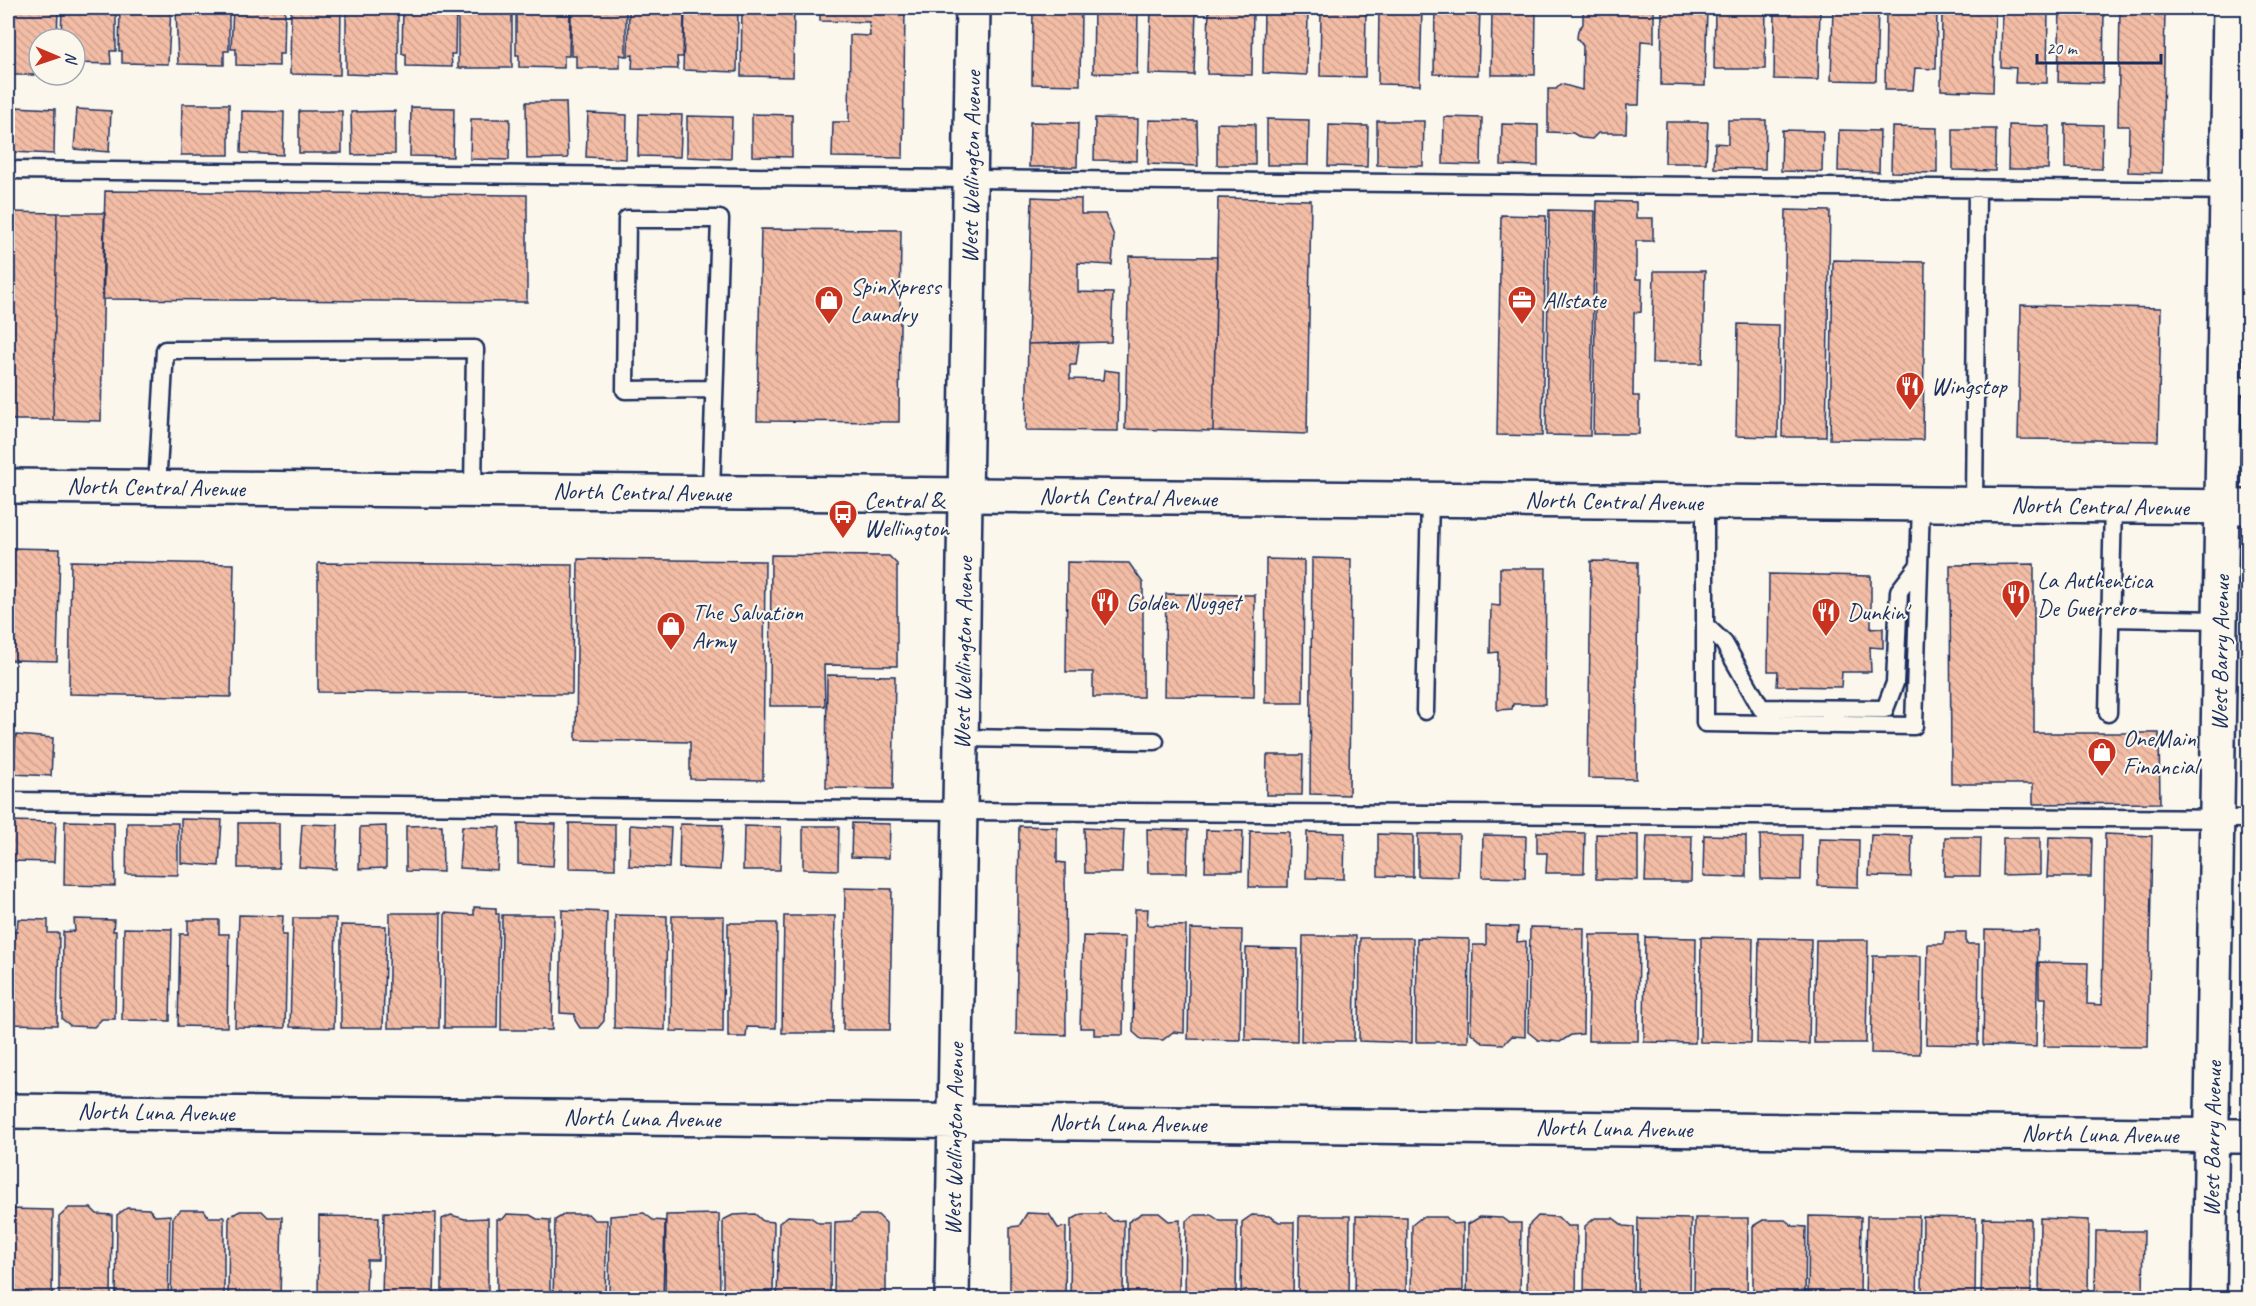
<svg xmlns="http://www.w3.org/2000/svg" width="2256" height="1306" font-family="Caveat,sans-serif">
<style>
.building{fill:url(#building-back-hatch);stroke:#1b2f5e;stroke-width:1.5}
.lines{fill:none;stroke-linecap:round;stroke-linejoin:round}
.service-casing{stroke:#1b2f5e;stroke-width:21}
.minor-casing{stroke:#1b2f5e;stroke-width:38}
.secondary-casing{stroke:#1b2f5e;stroke-width:38}
.service{stroke:#fbf7ec;stroke-width:16}
.minor{stroke:#fbf7ec;stroke-width:33}
.secondary{stroke:#fbf7ec;stroke-width:33}
.labels{text-anchor:middle;stroke-width:4.5;stroke-linejoin:round;paint-order:stroke}
.street-label{font-size:24px;fill:#1b2f5e;stroke:#fbf7ec}
.poi-label{font-size:24px;fill:#1b2f5e;stroke:#fbf7ec;text-anchor:start}
</style>
<defs>
<pattern id="building-back-hatch" width="6" height="6" patternUnits="userSpaceOnUse" patternTransform="scale(1.5)"><rect width="6" height="6" fill="#f2bca5"/><path d="M-1 5l2 2M0 0l6 6M5-1l2 2" fill="none" stroke="#cfa290"/></pattern>
</defs>
<rect width="100%" height="100%" fill="#fbf7ec"/>
<filter id="ink" filterUnits="userSpaceOnUse"><feTurbulence type="fractalNoise" baseFrequency=".0167" numOctaves="2"/><feDisplacementMap in="SourceGraphic" scale="12" xChannelSelector="R" yChannelSelector="G"/><feConvolveMatrix kernelMatrix="1 2 1 2 8 2 1 2 1" color-interpolation-filters="sRGB"/></filter>
<g filter="url(#ink)">
<path class="building" d="M8 8H58L57 39H39V62L35 63 34 75H14L13 48H8Z
M62 8H116V51H110L111 64 75 63V39H61Z
M120 8H171L168 64 122 63V51H119Z
M176 8H229V51H224V65L178 64Z
M233 8H285L284 54H279V66L236 65V49H231Z
M291 8H341L340 75 290 74Z
M346 8H398V76L346 74Z
M403 8H456L455 54H451L452 67 406 66V54H402Z
M458 8H512V68H458Z
M516 8H570L569 56H564V68L519 67V55H516Z
M571 8H626V56L620 55V68H576V56H571Z
M629 8H684L683 57H677L678 69 632 68 633 55 628 56Z
M685 8H738L737 72 683 70Z
M742 8H794L793 77 741 76Z
M820 8H905L903 158 832 157 833 122H849L850 35 870 36 869 22 820 21Z
M1033 8H1081L1080 85 1032 84Z
M1094 8H1138L1137 74 1093 73Z
M1151 8H1196L1194 75 1149 74Z
M1209 8H1253L1252 75 1207 74Z
M1264 8H1308L1307 75 1263 73Z
M1321 8H1366L1365 77 1320 76Z
M1379 8H1422L1420 85 1378 84Z
M1435 8H1480L1478 75 1434 74Z
M1492 8H1536L1535 75H1491Z
M1583 8H1654V42L1641 41 1639 105H1627L1626 133H1598L1592 139 1581 138 1573 133 1548 132V89H1556L1561 84 1582 90 1583 46 1577 38 1578 30 1583 24Z
M1662 8H1707L1705 86 1661 85Z
M1715 8H1766L1765 69H1714Z
M1775 8H1820L1818 80 1774 79Z
M1833 8H1878L1876 81 1831 80Z
M1886 8H1937L1936 69 1915 68 1913 90H1885Z
M1942 8H1995L1993 92 1941 90Z
M2002 8H2048L2047 83H2015L2016 68 2001 67Z
M2060 8H2104L2103 83 2058 82Z
M2120 8H2165L2162 173 2128 172 2129 126H2118Z
M526 102H566L568 158 527 159Z
M182 104H229V155H181Z
M14 107 55 109 54 154 12 152Z
M411 107 454 108 453 157 410 156Z
M77 109 111 111 109 152 74 149Z
M242 111 284 112 283 155 241 153Z
M299 111H342V153H299Z
M395 111V154L352 155 351 112Z
M588 113 627 115 626 159 586 157Z
M639 114 682 115 680 157 638 156Z
M752 114 792 115V157L752 156Z
M687 116 732 117 731 159 687 157Z
M1444 117 1482 118 1481 165 1443 164Z
M1095 118 1138 119 1137 161 1094 160Z
M471 119H510L509 160 470 159Z
M1267 119 1309 120 1308 165H1267Z
M1149 120 1197 121 1198 166 1148 164Z
M1728 120H1766L1765 169 1714 168 1715 143 1728 144Z
M1377 121H1424L1423 166 1377 165Z
M1030 122 1078 123 1077 167H1029Z
M1666 122H1708L1706 163H1665Z
M1217 123 1255 124V165H1217Z
M1502 124 1538 125V166L1501 165Z
M2065 124 2103 125 2102 169 2065 168Z
M1329 125 1368 126 1367 167 1328 166Z
M2009 125 2049 126 2048 169H2008Z
M1892 127 1937 128V173L1891 172Z
M1953 129H1996L1995 171 1953 170Z
M1782 130 1823 131 1822 172 1781 171Z
M1839 130 1880 131 1879 172 1838 171Z
M105 191 527 195V302L102 299Z
M1032 197 1081 199V214H1105L1114 236 1112 265 1078 263V292L1113 293 1111 342 1028 344Z
M1218 198 1311 200 1307 434 1213 431Z
M1597 201 1636 202V218H1653V241H1636V279H1642L1641 312 1634 313 1633 396H1639V434H1593Z
M1549 210 1595 211 1590 436 1546 435Z
M1786 210 1830 211 1826 437H1782Z
M8 212 57 213 53 420H8Z
M57 213H105L101 421 53 420Z
M1501 215 1546 216 1542 436 1497 435Z
M761 229 901 230 899 422 757 421Z
M1129 256 1217 257 1213 431 1125 429Z
M1833 260 1925 262 1923 440 1830 439Z
M1654 271H1705L1703 363H1652Z
M2021 305 2161 308 2158 441 2018 439Z
M1738 324 1779 325 1778 437 1736 436Z
M1079 342 1076 365H1070V379L1103 380 1104 370 1119 372 1118 431 1026 430 1028 344Z
M8 548 60 549 57 661 8 660Z
M771 555 889 556 897 564V666L824 665 825 706H770Z
M1312 558 1351 559 1349 795 1310 794Z
M578 559 765 561 763 780 690 779V742L576 740Z
M1266 559 1304 560 1303 703H1265Z
M71 561 234 564 231 697 69 694Z
M1591 561 1638 562 1636 779 1588 778Z
M1067 562 1129 563 1143 583V697H1093V672H1066Z
M318 563 573 565 572 694 318 692Z
M2034 564V733H2159L2160 803 2033 804V784H1951L1950 565Z
M1500 568H1546L1545 704H1513L1512 709 1497 710 1498 652 1490 653 1491 605 1500 606Z
M1769 574 1871 576V629L1883 628V648L1870 647 1871 672H1842L1841 687 1777 686 1778 671H1768Z
M1166 594 1255 595 1254 697 1164 696Z
M827 675 895 676 893 789 826 788Z
M16 735 53 738 51 776 13 774Z
M1267 755H1303L1302 795H1266Z
M181 819 222 820 219 866 181 863Z
M8 821 56 822 54 862 8 861Z
M65 821 114 822 115 886 64 885Z
M127 823H178V875L126 874Z
M238 823H279V868H238Z
M518 823 556 824 553 866 518 864Z
M569 823 615 824V869L569 868Z
M852 823 890 824 889 858 851 857Z
M302 824 338 825 336 869 299 867Z
M680 824 723 825 720 870 679 868Z
M442 825 443 872 406 871V826Z
M630 825 671 828 669 868 629 866Z
M386 826V868L359 869 360 827Z
M462 826 500 827 497 870 459 868Z
M744 826 781 827 780 870H743Z
M803 826H839L838 870 803 869Z
M1019 826 1057 827V862L1065 863 1066 1035 1016 1034Z
M1084 828 1124 830 1122 873H1085Z
M1147 829 1188 830 1187 873H1148Z
M1206 830 1243 831 1242 871H1205Z
M1250 831 1289 832 1288 887H1249Z
M1307 832 1345 833 1344 879 1306 878Z
M1537 832 1585 833 1584 873H1546L1547 853H1537Z
M1378 834 1413 835V877L1378 876Z
M1418 834H1459L1458 877 1418 876Z
M1596 834 1638 835V880L1596 879Z
M2105 834 2152 836 2148 1047 2044 1046 2046 998H2039V962L2088 963 2087 1004 2102 1005Z
M1483 835 1526 836 1525 878 1482 877Z
M1704 835 1746 836V877L1703 876Z
M1760 835H1802L1801 880 1761 879Z
M1871 835 1912 836 1911 877 1869 876Z
M1647 836H1692L1691 882H1645Z
M1945 837H1981L1980 876H1944Z
M2049 837 2092 838 2091 877H2047Z
M2003 838H2040V874L2002 875Z
M1819 839 1859 840 1858 887 1818 886Z
M845 888 892 889 890 1030H843Z
M474 907 496 908V914H499L497 1028H444L445 913 474 915Z
M1135 909H1148L1147 925 1186 926 1184 1033 1173 1032 1163 1040 1141 1039 1133 1032Z
M562 910 607 912 604 1021 598 1028H580L575 1020V1014L560 1013Z
M390 913H441L439 1028H388Z
M239 915 283 916 282 935H287L285 1028 235 1027Z
M502 915H554L552 1030H501Z
M615 915 667 916 665 1030 614 1028Z
M672 916H724L723 1032 671 1031Z
M784 916H835L833 1033H782Z
M293 918H336L334 1028 290 1027Z
M18 919 48 920V933H59L57 1025 8 1024V932H17Z
M74 919 114 920 113 931H116L115 1019H102L94 1027 71 1026 62 1019 63 932 75 931Z
M188 920H219V934H229L227 1027 178 1026 180 934H188Z
M728 923H777L776 1028 747 1027 746 1037H728Z
M341 925 386 926 383 1028H341Z
M1486 926 1518 927 1517 942 1526 941 1525 1037 1512 1036 1504 1044 1483 1043 1471 1033 1473 945H1486Z
M1530 927 1584 928 1583 1034 1571 1035 1560 1042 1538 1040 1528 1032Z
M124 928 172 929 170 1021 122 1020Z
M1190 929 1242 930 1240 1040 1188 1039Z
M1985 930 2038 931 2036 1047 1983 1045Z
M1945 932H1966V944H1979L1978 1045 1926 1044 1928 944H1944Z
M1590 935H1639L1638 1041H1588Z
M1083 936 1125 937 1123 1035H1094V1028H1080Z
M1303 936H1356L1354 1041H1301Z
M1645 937 1696 938 1695 1043 1644 1042Z
M1701 937 1753 938 1751 1043 1700 1042Z
M1360 938H1413L1412 1043 1359 1041Z
M1417 938 1469 939 1468 1042H1416Z
M1759 938 1811 939 1809 1044 1757 1043Z
M1816 940H1868L1866 1043H1814Z
M1246 948 1298 949 1297 1041 1245 1040Z
M1873 956H1921L1920 1054 1871 1053Z
M69 1208H91L97 1214 112 1215 111 1298H59V1217Z
M127 1208 149 1209 155 1216 170 1215 168 1298H116L117 1215Z
M8 1209 53 1210 52 1298H8Z
M181 1210H204L209 1217H224V1298H171L173 1217Z
M240 1211H262L268 1217H282L280 1298H228L229 1217Z
M384 1212 436 1213 434 1298H382Z
M644 1213 653 1220 665 1221 663 1298H609L610 1216Z
M1027 1213 1049 1214 1058 1228 1066 1227 1065 1298H1010V1227L1019 1226Z
M1142 1213H1159L1169 1221 1180 1220 1179 1298H1128V1222Z
M507 1214 530 1215 537 1219 550 1220V1298H497V1219H503Z
M565 1214H588L594 1220H607L605 1298H553L555 1220Z
M719 1214 720 1298H665L666 1215Z
M755 1214 763 1221 774 1222 773 1298H723V1220L733 1215Z
M1082 1214H1105L1113 1221 1124 1220 1123 1298H1070L1071 1220Z
M451 1215 465 1219 488 1218V1298H442V1219Z
M860 1215H878L886 1223V1298H834L835 1222 852 1221Z
M1195 1215H1211L1220 1221H1237L1236 1298H1185L1186 1221Z
M1252 1215 1269 1216 1279 1222H1294L1293 1298H1241L1242 1222Z
M319 1216 379 1217 378 1260H367L366 1298H318Z
M788 1216 810 1217 819 1223H831L830 1298H777L779 1223Z
M1299 1216H1350L1349 1298H1298Z
M1356 1216 1407 1217 1406 1298H1355Z
M1538 1216 1558 1217 1567 1226H1577L1576 1298H1527L1528 1226Z
M1809 1216 1861 1217 1860 1298H1808Z
M1867 1216H1919L1917 1298H1865Z
M1422 1217H1446L1453 1224 1463 1223V1298H1411L1412 1225Z
M1480 1217 1502 1218 1509 1223H1521L1520 1298H1467L1468 1224Z
M1923 1217 1976 1218 1975 1298H1922Z
M1595 1218H1613L1624 1226 1634 1227 1633 1298H1584L1585 1226Z
M1638 1218 1691 1219 1690 1298H1637Z
M1695 1218H1748L1747 1298H1694Z
M1983 1218 2031 1219V1298H1981Z
M2040 1218 2089 1220 2088 1298H2039Z
M1763 1220H1785L1793 1226 1806 1227 1805 1298H1753V1226Z
M2096 1231H2144L2143 1298H2095Z"/>
<g class="lines">
<g class="service-casing">
<path id="service" d="M8 170 2248 191
M2225 385 2248 386
M157 487 165 350 475 349 473 490
M711 492 720 219H627L625 390 714 389
M1705 502V723L1914 726 1921 504
M1974 505 1977 188
M2110 618 2221 620
M1705 625 1724 643 1761 708 1885 709 1895 683 1899 591 1919 565
M1425 711 1430 499
M2108 713 2113 506
M962 738 1155 741
M8 801 961 811 2248 819"/>
</g>
<g class="minor-casing">
<path id="minor" d="M8 1111 2248 1136
M952 1298 973 8
M2209 1298 2230 8"/>
</g>
<g class="secondary-casing">
<path id="secondary" d="M8 486 2248 507"/>
</g>
<use href="#service" class="service"/>
<use href="#minor" class="minor"/>
<use href="#secondary" class="secondary"/>
</g>
</g>
<defs>
<g id="shop-pin" transform="scale(1.5)"><path d="M0 17L-7.5 6A9.5 9.5 0 1 1 7.5 6Z" fill="#c8321e" stroke="#fbf7ec"/><path d="M-5-2.5h2.3a2.7 3.5 0 0 1 5.4 0H5L5.5 6h-11ZM-1.5-2.5h3a1.5 2.3 0 0 0-3 0Z" fill="#fff"/></g>
<g id="office-pin" transform="scale(1.5)"><path d="M0 17L-7.5 6A9.5 9.5 0 1 1 7.5 6Z" fill="#c8321e" stroke="#fbf7ec"/><path d="M-6-3h4V-5.5h4V-3h4V5H-6ZM-1-4.5V-3h2v-1.5ZM-6 0V1H6V0Z" fill="#fff"/></g>
<g id="restaurant-pin" transform="scale(1.5)"><path d="M0 17L-7.5 6A9.5 9.5 0 1 1 7.5 6Z" fill="#c8321e" stroke="#fbf7ec"/><path d="M-5-6h1v4h1v-4h1v4h1v-4h1v5L-1.5 .5V6h-2V.5L-5-1ZM5-6V6H3V1.5H1.5Q1.5-4 5-6Z" fill="#fff"/></g>
<g id="bus-pin" transform="scale(1.5)"><path d="M0 17L-7.5 6A9.5 9.5 0 1 1 7.5 6Z" fill="#c8321e" stroke="#fbf7ec"/><path d="M-5-6H5V4H4V6H2V4H-2V6H-4V4H-5ZM-3.5-4V0h7V-4ZM-3.5 1.2v1.5H-2V1.2ZM2 1.2v1.5H3.5V1.2Z" fill="#fff"/></g>
</defs>
<g fill-rule="evenodd">
<use href="#shop-pin" x="829" y="300"/>
<use href="#office-pin" x="1522" y="300"/>
<use href="#restaurant-pin" x="1910" y="386"/>
<use href="#bus-pin" x="843" y="514"/>
<use href="#restaurant-pin" x="2016" y="594"/>
<use href="#restaurant-pin" x="1105" y="602"/>
<use href="#restaurant-pin" x="1826" y="612"/>
<use href="#shop-pin" x="671" y="626"/>
<use href="#shop-pin" x="2102" y="752"/>
</g>
<g class="labels">
<g class="street-label">
<text transform="translate(971 167) rotate(-89)" y="8">West Wellington Avenue</text>
<text transform="translate(156 487) rotate(1)" y="8">North Central Avenue</text>
<text transform="translate(642 492) rotate(1)" y="8">North Central Avenue</text>
<text transform="translate(1128 497) rotate(1)" y="8">North Central Avenue</text>
<text transform="translate(1614 501) rotate(1)" y="8">North Central Avenue</text>
<text transform="translate(2100 506) rotate(1)" y="8">North Central Avenue</text>
<text transform="translate(963 653) rotate(-89)" y="8">West Wellington Avenue</text>
<text transform="translate(2220 653) rotate(-89)" y="8">West Barry Avenue</text>
<text transform="translate(156 1112) rotate(1)" y="8">North Luna Avenue</text>
<text transform="translate(642 1118) rotate(1)" y="8">North Luna Avenue</text>
<text transform="translate(1128 1123) rotate(1)" y="8">North Luna Avenue</text>
<text transform="translate(1614 1128) rotate(1)" y="8">North Luna Avenue</text>
<text transform="translate(2100 1134) rotate(1)" y="8">North Luna Avenue</text>
<text transform="translate(954 1139) rotate(-89)" y="8">West Wellington Avenue</text>
<text transform="translate(2212 1139) rotate(-89)" y="8">West Barry Avenue</text>
</g>
<g class="poi-label">
<text x="850" y="294">SpinXpress<tspan x="850" dy="28">Laundry</tspan></text>
<text x="1543" y="308">Allstate</text>
<text x="1931" y="394">Wingstop</text>
<text x="864" y="508">Central &amp;<tspan x="864" dy="28">Wellington</tspan></text>
<text x="2037" y="588">La Authentica<tspan x="2037" dy="28">De Guerrero</tspan></text>
<text x="1126" y="610">Golden Nugget</text>
<text x="692" y="620">The Salvation<tspan x="692" dy="28">Army</tspan></text>
<text x="1847" y="620">Dunkin'</text>
<text x="2123" y="746">OneMain<tspan x="2123" dy="28">Financial</tspan></text>
</g>
</g>
<rect width="2256" height="1306" fill="none" stroke="#fbf7ec" stroke-width="30"/>
<rect x="15" y="15" width="2226" height="1276" fill="none" stroke="#1b2f5e" stroke-width="2" filter="url(#ink)"/>
<g transform="translate(57 57) rotate(92)"><circle r="28" fill="#fbf7ec" stroke="#a1a7b3" stroke-width="1.5"/>
<path d="M0-4.5L10 22L0 15L-10 22Z" fill="#c8321e"/>
<text y="-9" font-size="16" font-weight="bold" text-anchor="middle" fill="#1b2f5e">N</text>
</g>
<path d="M2037 54v9h124v-9" fill="none" stroke="#1b2f5e" stroke-width="3"/>
<text x="2046" y="54" font-size="18" fill="#1b2f5e" stroke="#fbf7ec" stroke-width="4.5" paint-order="stroke">20 m</text>
</svg>
